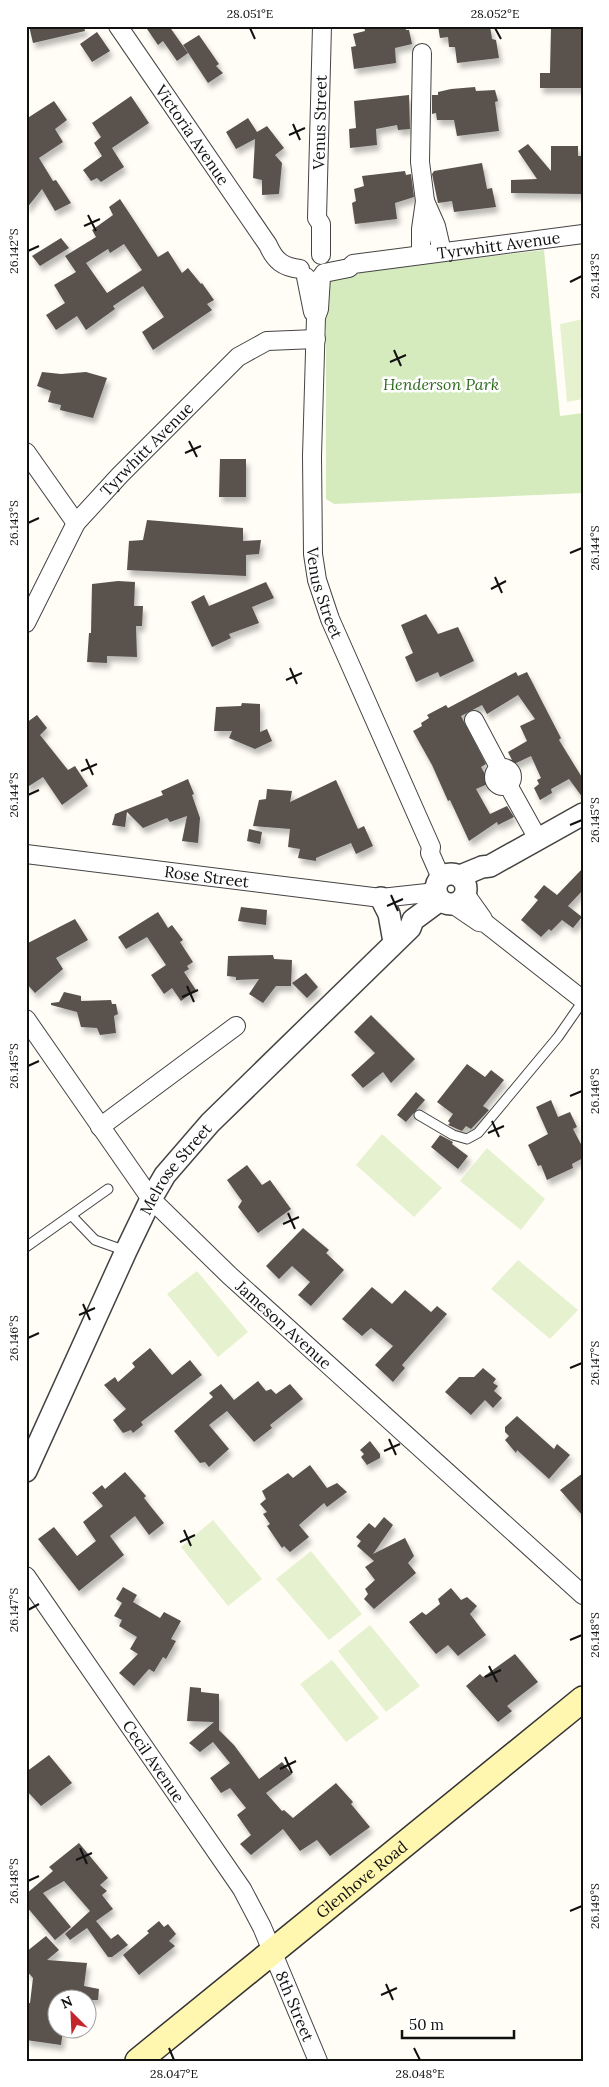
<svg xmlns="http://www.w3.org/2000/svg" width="609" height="2087" font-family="Lora,serif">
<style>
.green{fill:#d5ebbd}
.pitch{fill:#e6f2cf}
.building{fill:#5a524d;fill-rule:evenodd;filter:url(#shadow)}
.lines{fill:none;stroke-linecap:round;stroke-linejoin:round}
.service-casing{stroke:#444;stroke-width:11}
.minor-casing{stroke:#444;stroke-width:20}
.tertiary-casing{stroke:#444;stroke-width:24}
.secondary-casing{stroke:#333;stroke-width:28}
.service{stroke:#fff;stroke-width:9}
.minor{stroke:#fff;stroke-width:18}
.tertiary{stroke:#fff;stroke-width:21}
.secondary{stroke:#fff6b0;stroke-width:25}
.ticks{fill:none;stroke:#111;stroke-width:2}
.labels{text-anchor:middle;stroke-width:5;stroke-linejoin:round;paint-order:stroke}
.street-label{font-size:16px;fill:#111;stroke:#fff}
.park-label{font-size:16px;font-style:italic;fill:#2f6b1f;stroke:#fff}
.neatline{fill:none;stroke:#111;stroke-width:2}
.ticks-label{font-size:12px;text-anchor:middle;fill:#111}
</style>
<defs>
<filter id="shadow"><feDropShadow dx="3" dy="5.5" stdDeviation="2.5" flood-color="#0004"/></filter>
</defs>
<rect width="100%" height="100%" fill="#fffdf5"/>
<path class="green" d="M544 250 560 416 583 413V493L334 504 326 499V280L362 272Z"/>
<path class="pitch" d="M583 319V399L567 402 560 324Z
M382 1134 442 1188 414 1217 356 1165Z
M487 1148 545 1199 521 1230 460 1181Z
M518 1260 578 1310 550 1339 491 1289Z
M197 1271 248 1332 218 1357 167 1294Z
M213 1520 262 1579 228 1606 181 1547Z
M311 1551 362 1614 329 1640 276 1579Z
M370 1625 420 1686 386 1712 338 1651Z
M332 1660 379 1718 346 1742 300 1684Z"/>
<path class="building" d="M29 26H84L85 31 33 43Z
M145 26H169L188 53 177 61 163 41 158 45Z
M364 26H405L406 30H409L412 44 395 48 396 63 354 69 351 47 356 46 353 34 365 31Z
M438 26H490L492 39 496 40 499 58 457 63 455 47H449L448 37 440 38Z
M551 28H583V88H540V73H550Z
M97 32 110 51 92 62 80 44Z
M199 35 219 64 216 66 223 73 208 83 183 45Z
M475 87 476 91 495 90 498 101 495 102 499 131 457 136 454 120H437L436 113 432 114V95H438V92L451 89Z
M409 95 410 129 398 130 397 125 376 129 377 145 350 148 349 129 356 128 354 101Z
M131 96 149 123 112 148 124 167 101 182 97 178 91 181 83 170 102 156 94 143 101 137 92 123Z
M54 101 67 120 55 129 63 142 39 158 53 181 56 180 71 203 55 211 42 189 26 209V119Z
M248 118 257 132 267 126 284 148 275 155 282 163 279 194 262 195V180L253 178 255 139 236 149 226 132Z
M528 144 551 171V146H578V156H583L582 194 511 193V180L537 179 518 151Z
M482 163 487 189 492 188 496 207 454 212 452 201 438 203 432 174 434 171Z
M405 171 406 175 411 174 414 197 395 203 397 219 355 224 352 203 356 201 354 189 364 186 362 176Z
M120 199 158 257 168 251 182 273 188 268 201 284 202 283 214 300 207 304 212 310 153 350 142 332 164 317 143 286 113 306 115 309 86 330 77 316 56 330 46 315 65 303 54 285 76 272 65 256 96 237 92 230 113 215 109 207ZM124 244 142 270 107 293 86 263 108 249 110 253Z
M61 238 69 248 40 266 32 256Z
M42 372 61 374 86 372 107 378 93 418 60 410 61 405 48 402 51 391 37 386Z
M220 459H246V497H219Z
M147 520 243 528V541L261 540 259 554 246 555V576L127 570 129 541 143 540Z
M118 581 135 582 134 606H143L142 626H136L137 657 107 656V663L87 662 89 633H91L92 584Z
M266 582 274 598 252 607 259 623 229 634 231 638 212 647 191 602 204 595 209 606Z
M426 614 438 634 458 627 474 661 440 677 438 672 416 682 405 657 413 653 401 625Z
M516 672 518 676 527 672 548 713 561 738 559 740 583 779V798L569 779 551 789 552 793 540 800 534 788 539 784 537 780 541 778 531 756 514 764 508 752 527 741 520 726 535 719 518 695 487 714 482 705 461 716 486 764 481 767 490 783 476 789 490 814 507 806 514 817 498 825 497 822 469 841 450 800 448 801 432 765 413 731 422 726 421 723 429 718 427 715 446 705 448 708Z
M242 703 260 704V732L267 729 272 741 255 749 229 738 232 731H214L216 707 241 706Z
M37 715 47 728 40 735 68 770 75 766 88 786 62 805 43 777 26 788V723Z
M188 779 194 794 192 795 200 818 198 843 182 841 187 816 170 822 167 818 143 828 127 812 125 827 112 825 115 814 163 795 161 791Z
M336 780 358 829 364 826 373 846 356 854 351 843 316 858V861L298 858 300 849 288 847 290 829 253 826 259 800 266 799 267 789 292 791 290 802Z
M249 829 262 832 260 844 247 841Z
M583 868V890L568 906 582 917 573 928 562 920 551 931 549 929 541 937 521 920 538 900 534 897 544 885 557 895Z
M241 907 267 910 266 925 238 921Z
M158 912 168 928 172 925 183 940 180 942 193 962 187 966 189 969 184 972 196 990 181 1001 172 988 164 994 151 975 166 965 147 937 126 949 118 937Z
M75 919 88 940 56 958 63 969 35 993 26 983V944Z
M273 955 274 959 292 960 291 986H276L263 1003 249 994 259 979 236 980V977L227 976 228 956Z
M306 973 318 987 307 998 292 983Z
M64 992 81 996V1001L111 1000 112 1004H116L118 1014 114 1016 116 1033 100 1035 97 1028 81 1027 77 1012 51 1005V1003L59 1002Z
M371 1015 415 1059 391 1083 383 1072 363 1088 351 1075 375 1053 354 1032Z
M467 1064 485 1077 491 1070 504 1080 483 1106 489 1110 471 1129 466 1126 462 1131 448 1125 450 1123 448 1121 453 1114 437 1102Z
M416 1092 425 1100 406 1122 397 1115Z
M551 1100 558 1117 570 1112 577 1127 573 1129 583 1148V1158L572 1164 573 1168 547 1180 541 1165 538 1166 528 1145 548 1134 536 1107Z
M440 1135 453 1142 452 1144 468 1156 458 1169 431 1147Z
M247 1165 262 1185 270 1180 291 1209 258 1233 238 1207 242 1201 227 1180Z
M303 1228 329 1250 326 1253 344 1270 311 1306 298 1295 310 1282 292 1266 279 1279 266 1266Z
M372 1287 392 1304 405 1290 431 1312 437 1306 447 1314 402 1365 405 1368 393 1382 375 1365 393 1346 371 1328 362 1336 342 1319Z
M150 1348 172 1375 190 1360 202 1375 141 1422 143 1425 133 1433 131 1430 123 1433 113 1420 126 1409 104 1385 115 1377 118 1382 135 1367 132 1363Z
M483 1368 496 1379 493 1383 498 1386 494 1391 502 1398 493 1408 485 1400 471 1415 445 1392 459 1377H474Z
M258 1381 266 1391 271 1389 276 1394 290 1384 303 1399 270 1425 272 1428 254 1442 227 1411 209 1425 229 1449 209 1467 205 1462 200 1463 174 1431 213 1397 209 1393 221 1384 234 1400Z
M517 1416 554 1449 557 1444 570 1455 549 1479 517 1450 516 1453 505 1440 509 1436 505 1432V1427Z
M370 1441 380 1454V1458L367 1465 361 1457 364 1454 360 1450Z
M310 1465 327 1488 337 1483 347 1492 327 1507 324 1503 299 1525 309 1537 290 1552 284 1546 282 1548 267 1526 270 1524 263 1514 267 1512 260 1504 266 1499 262 1491 288 1473 293 1478Z
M125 1472 146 1496 144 1498 164 1523 149 1535 135 1516 110 1536 124 1555 79 1591 38 1539 54 1527 77 1556 96 1541 83 1522 103 1506 92 1493 102 1485 105 1489Z
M583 1473V1516L560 1490Z
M384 1517 393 1525 373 1554 405 1538 414 1556 408 1563 416 1573 374 1609 364 1599 368 1594 365 1589 375 1580 365 1567 374 1561 357 1546 361 1541 356 1537 369 1523 375 1528Z
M123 1587 137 1595 133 1602 160 1618 164 1612 181 1621 171 1639 176 1641 166 1659 163 1657 154 1672 149 1669 134 1686 119 1673 138 1654 130 1649 137 1637 119 1626 122 1620 114 1616 122 1603 116 1599Z
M451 1588 461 1600 467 1597 477 1606 470 1614 486 1635 458 1656 448 1645 436 1654 409 1622 422 1612 426 1615 440 1604 438 1599Z
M515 1654 538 1682 507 1706 512 1711 498 1722 466 1686 480 1674 483 1677Z
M190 1687 201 1688V1692L219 1694V1730L234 1745 259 1779 282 1762 292 1774 266 1793 282 1811 284 1810 293 1818 336 1783 353 1802 351 1804 370 1827 330 1856 317 1840 300 1851 283 1829 251 1855 240 1844 251 1835 237 1815 246 1808 230 1788 221 1793 210 1778 230 1763 213 1742 200 1752 189 1743 214 1722 187 1721Z
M49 1755 72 1783 41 1806 26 1790V1772Z
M79 1843 108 1878 100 1885 107 1891 102 1895 113 1909 96 1921 111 1939 118 1934 128 1945 112 1957H108L87 1928 70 1940 65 1934 90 1911 64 1881 43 1893 71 1927 55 1940 26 1906V1894L53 1871 49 1867Z
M159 1921 164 1927 168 1924 176 1934 169 1941 175 1946 139 1975 123 1955 149 1933 147 1931Z
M46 1936 59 1950 47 1960 87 1963 84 1986 99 1989 98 2000H58V2030H63L61 2045 26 2040V2003H30L33 1978 26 1970V1952Z"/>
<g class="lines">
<g class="service-casing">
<path id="service" d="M419 1115 453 1135 467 1139 478 1133 558 1037 583 1001
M71 1215 95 1240 126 1251
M26 1247 108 1189"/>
</g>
<g class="minor-casing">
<g id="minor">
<path id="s1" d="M118 26 268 245C275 261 283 267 300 269"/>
<path d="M422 53 420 162 425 201"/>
<path id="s2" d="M321 255V224L317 218 322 26"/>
<path d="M421 255V229L425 201 436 226 442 252"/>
<path id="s3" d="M324 273 349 268 353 264 583 234"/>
<path d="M306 277 313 312"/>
<path id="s4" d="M321 277 319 309 316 317 312 456 313 554 317 580 330 619 431 847 430 853 441 878"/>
<path d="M26 452 76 523"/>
<path id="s5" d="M26 623 76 523 120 475 238 357 267 341 316 339"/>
<path d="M474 720 500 769"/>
<circle cx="503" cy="777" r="9"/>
<path d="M508 785 538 839"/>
<path id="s6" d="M26 854 381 898 436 892"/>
<path d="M466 895 483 919"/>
<path d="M454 905 479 922 485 923 583 1000"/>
<path id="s7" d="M26 1019 151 1199 229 1275 583 1595"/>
<path d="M100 1127 236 1026"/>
<path id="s8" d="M26 1576 242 1889 262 1927 318 2061"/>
</g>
</g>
<g class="tertiary-casing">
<g id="tertiary">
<circle cx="451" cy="889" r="15"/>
<path d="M460 876 482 867 490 866 583 814"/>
<path d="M381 898 389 914 394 942"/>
<path id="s9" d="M26 1471 126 1251 151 1199 165 1175 210 1123 410 928 413 920 440 900"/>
</g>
</g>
<g class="secondary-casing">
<g id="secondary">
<path id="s10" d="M138 2061 583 1699"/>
</g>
</g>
<use href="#service" class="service"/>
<use href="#minor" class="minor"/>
<use href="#tertiary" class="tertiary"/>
<use href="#secondary" class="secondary"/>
</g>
<path class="ticks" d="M250 28 255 39M495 28 501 39M293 124 300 140M289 135 305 128M88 215 96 231M84 226 100 219M28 251 39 246M570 282 582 276M394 350 401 366M390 362 406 355M189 441 197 457M185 453 201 446M28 523 39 518M570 553 582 548M495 577 502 593M491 589 506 581M290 668 297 684M286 680 302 673M86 759 93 775M81 771 97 764M28 795 39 790M570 825 582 820M391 895 398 911M387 906 403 899M187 986 194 1002M182 997 198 990M28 1066 39 1061M570 1096 582 1091M492 1121 499 1137M488 1133 504 1126M288 1213 295 1229M283 1224 299 1217M83 1304 90 1320M79 1315 95 1308M28 1338 39 1333M570 1368 582 1363M389 1439 396 1455M384 1451 400 1444M184 1530 191 1546M180 1542 195 1535M28 1610 39 1604M570 1640 582 1635M489 1666 497 1682M485 1677 501 1670M285 1757 292 1773M280 1769 296 1761M80 1848 87 1864M76 1860 92 1853M28 1881 39 1876M570 1911 582 1906M386 1984 393 2000M381 1995 397 1988M169 2048 174 2060M414 2048 420 2060"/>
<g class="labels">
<g class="street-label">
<text dy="6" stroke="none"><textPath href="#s2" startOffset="134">Venus Street</textPath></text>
<text dy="6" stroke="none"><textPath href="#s1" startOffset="132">Victoria Avenue</textPath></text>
<text dy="6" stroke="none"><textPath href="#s3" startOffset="178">Tyrwhitt Avenue</textPath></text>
<text dy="6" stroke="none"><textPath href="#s5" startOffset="214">Tyrwhitt Avenue</textPath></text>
<text dy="6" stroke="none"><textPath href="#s4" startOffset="318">Venus Street</textPath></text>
<text dy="6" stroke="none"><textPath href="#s6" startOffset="182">Rose Street</textPath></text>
<text dy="6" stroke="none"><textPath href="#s9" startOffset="338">Melrose Street</textPath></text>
<text dy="6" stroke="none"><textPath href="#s7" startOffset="402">Jameson Avenue</textPath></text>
<text dy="6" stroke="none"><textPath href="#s8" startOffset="225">Cecil Avenue</textPath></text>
<text dy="6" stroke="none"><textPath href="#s10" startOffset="288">Glenhove Road</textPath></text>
<text dy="6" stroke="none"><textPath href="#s8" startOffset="509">8th Street</textPath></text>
</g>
<g class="park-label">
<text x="441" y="390">Henderson Park</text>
</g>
</g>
<rect width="609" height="2087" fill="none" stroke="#ffffff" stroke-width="55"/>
<g transform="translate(72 2014) rotate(336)"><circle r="24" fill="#ffffff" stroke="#a0a0a0"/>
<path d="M0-4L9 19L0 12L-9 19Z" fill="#c4262e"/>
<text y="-8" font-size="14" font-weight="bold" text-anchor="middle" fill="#111111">N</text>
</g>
<path d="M402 2030v8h112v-8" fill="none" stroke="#111111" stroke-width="2.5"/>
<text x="409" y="2030" font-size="15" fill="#111111" stroke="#ffffff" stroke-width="4" paint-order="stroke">50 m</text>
<rect x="28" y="28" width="554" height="2032" class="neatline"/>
<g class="ticks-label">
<text x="250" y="18">28.051°E</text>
<text x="495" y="18">28.052°E</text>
<text transform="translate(14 251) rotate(-90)" y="4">26.142°S</text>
<text transform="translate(595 276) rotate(-90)" y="4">26.143°S</text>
<text transform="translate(14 523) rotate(-90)" y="4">26.143°S</text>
<text transform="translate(595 548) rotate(-90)" y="4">26.144°S</text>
<text transform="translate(14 795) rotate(-90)" y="4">26.144°S</text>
<text transform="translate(595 820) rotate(-90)" y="4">26.145°S</text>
<text transform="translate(14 1066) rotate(-90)" y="4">26.145°S</text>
<text transform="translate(595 1091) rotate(-90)" y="4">26.146°S</text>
<text transform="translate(14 1338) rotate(-90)" y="4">26.146°S</text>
<text transform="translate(595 1363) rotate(-90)" y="4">26.147°S</text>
<text transform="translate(14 1610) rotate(-90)" y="4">26.147°S</text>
<text transform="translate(595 1635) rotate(-90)" y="4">26.148°S</text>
<text transform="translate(14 1881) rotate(-90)" y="4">26.148°S</text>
<text transform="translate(595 1906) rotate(-90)" y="4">26.149°S</text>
<text x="174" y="2078">28.047°E</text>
<text x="420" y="2078">28.048°E</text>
</g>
</svg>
